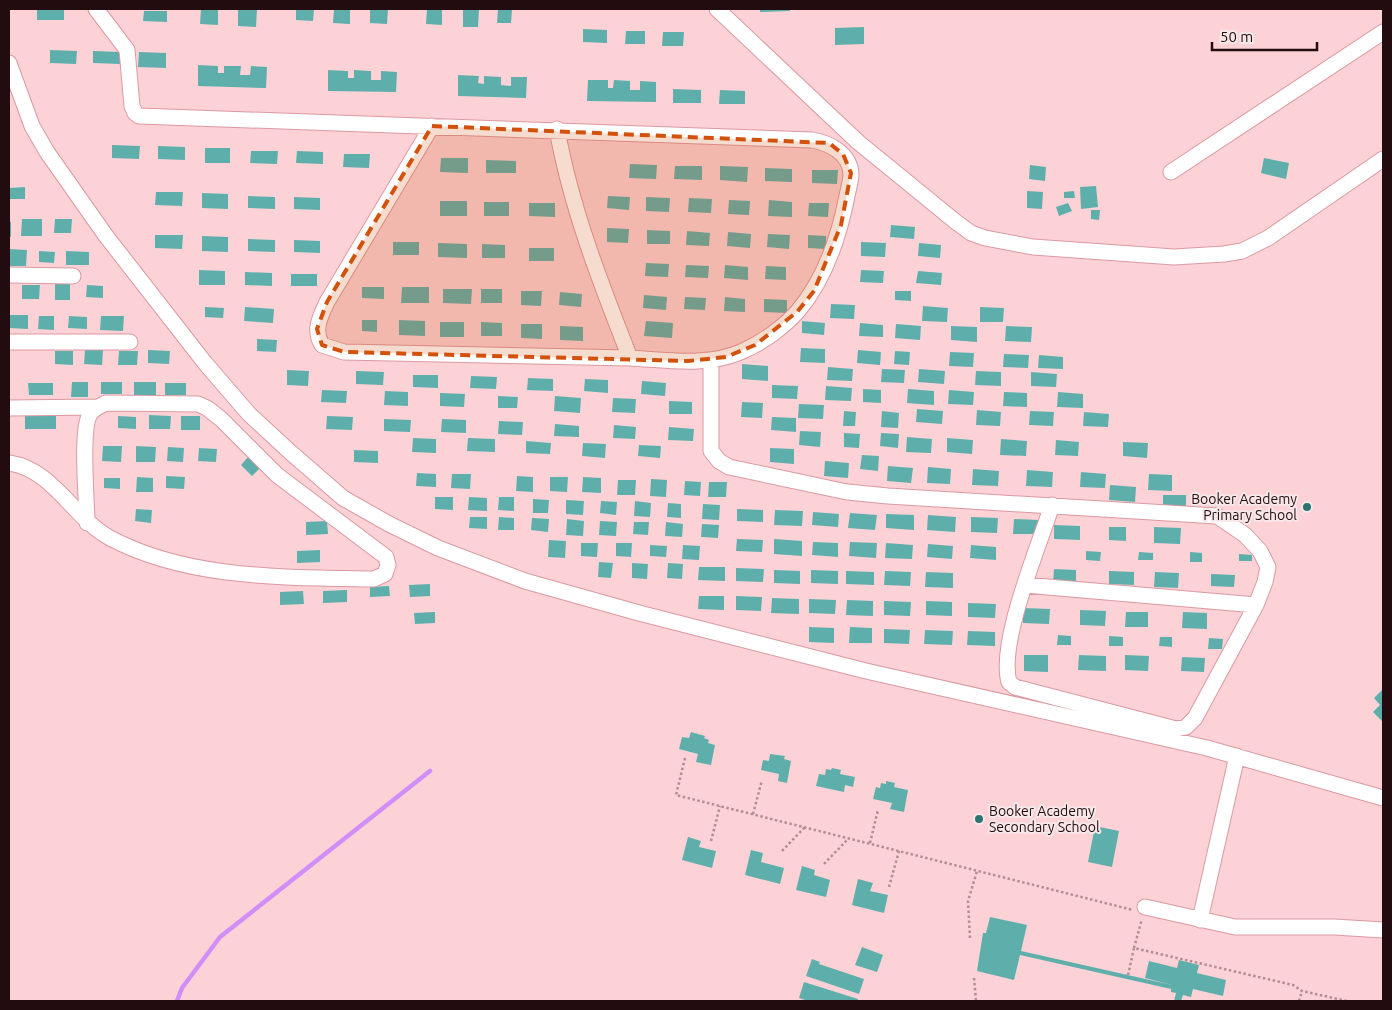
<svg xmlns="http://www.w3.org/2000/svg" width="1392" height="1010" font-family="Ubuntu,sans-serif">
<style>
.lines{fill:none;stroke-linecap:round;stroke-linejoin:round}
.stream{stroke:#d18ef9;stroke-width:4.5}
.building{fill:#5eafac}
.minor-casing{stroke:#db99a1;stroke-width:17}
.path{stroke:#b28e92;stroke-width:2.5;stroke-dasharray:2.5 2.5;stroke-linecap:butt}
.minor{stroke:#fff;stroke-width:15}
.marked{fill:#d4510c;fill-opacity:0.2;stroke:#d4510c;stroke-width:4;stroke-dasharray:10 6;stroke-linejoin:round}
.poi-dot{fill:#2a7471;stroke:#f6e7e8;stroke-width:2}
.labels{text-anchor:middle;stroke-width:4;stroke-linejoin:round;paint-order:stroke}
.poi-label{font-size:14px;fill:#230c0f;stroke:#f6e7e8;text-anchor:end}
</style>
<rect width="100%" height="100%" fill="#fcd2d6"/>
<g class="lines">
<path class="stream" d="M177 1001 182 988 220 937 430 771"/>
</g>
<path class="building" d="M37 9H64V20H37Z
M201 9H218V25L200 24Z
M238 9H257L256 27 238 26Z
M296 9H314L313 21 296 20Z
M334 9H350V24L333 23Z
M370 9H388L387 24 370 23Z
M427 9H442V25L426 24Z
M463 9H479L478 27H463Z
M498 9H512L511 23H497Z
M760 9H790V11L760 12Z
M144 11H167V22L143 21Z
M864 27V44L835 45V28Z
M583 29 607 30V43L583 42Z
M626 31H645V44H625Z
M663 32H684L683 46H662Z
M50 50 77 51 76 64 50 63Z
M93 51 120 52V64L93 63Z
M139 52 166 53V68L138 67Z
M198 65 218 66V73H224V66H241L240 75H250L251 66 267 67 266 88 198 86Z
M328 70 348 71V78H354V70L371 71V80H381V71L397 72 396 92 328 91Z
M458 75 479 76 478 83 484 84V76L501 77V85L511 86V77H527L526 98 458 96Z
M588 80H608V88H613L614 80 630 81V90H640V81L656 82V102L587 101Z
M673 89 701 90V103H673Z
M720 90 745 91V104H719Z
M112 145 140 146 139 159 112 158Z
M158 146 185 147V160L158 159Z
M205 148H230V163H205Z
M251 151H278L277 164 250 163Z
M297 151 323 152V164L296 163Z
M344 154H370L369 168 343 167Z
M441 158H468V173L440 172Z
M1264 158 1289 163 1286 179 1261 173Z
M486 160 516 161V173H486Z
M630 164 657 165 656 179 629 178Z
M1030 165 1046 167 1045 181 1029 179Z
M675 166H702V180L674 179Z
M720 166 748 167 747 182 720 180Z
M765 168 792 169V182L765 181Z
M812 170H838L837 184 812 183Z
M1096 186 1098 207 1081 209 1080 187Z
M25 187V199H9V188Z
M1027 191 1043 192 1042 209 1027 208Z
M1074 191 1075 198H1064V192Z
M156 192H183L182 206 155 205Z
M202 193 228 194V209L202 208Z
M248 196 275 197V209L248 208Z
M608 196 630 197 629 210 607 208Z
M294 197 320 198V210L294 209Z
M646 197 670 198 669 212 646 211Z
M689 198 712 199 711 213 688 212Z
M729 200 750 201 749 215 728 214Z
M769 200 792 202V217L768 216Z
M440 201H467V216H440Z
M484 202H509V216H484Z
M529 203H555V217L529 216Z
M809 203H829L828 217 808 216Z
M1068 203 1072 211 1059 216 1056 207Z
M1091 210H1100L1099 220 1091 219Z
M22 219H42V236H21Z
M55 219H72L71 233H54Z
M9 221 11 222V237H9Z
M891 225 915 227 914 239 890 237Z
M607 228 629 229 628 243 607 242Z
M647 230 670 231V244H647Z
M687 231 710 233 709 246 686 245Z
M728 232 751 234 750 248 727 246Z
M768 234 790 235 789 249 767 247Z
M155 235H183L182 249 155 248Z
M808 235 826 236V249L808 248Z
M202 236 228 237V252L202 251Z
M248 239 275 240V252L248 251Z
M294 240 320 241V253L294 252Z
M393 242H419V255H393Z
M861 242 886 243 885 257 861 256Z
M438 243 467 244V258L438 257Z
M919 243 941 245 940 258 918 256Z
M482 244 505 245V258H482Z
M529 248H554V261H529Z
M9 249 27 250 26 266H9Z
M39 251 55 252 54 263 39 262Z
M66 251 89 252V265H66Z
M646 263 669 264 668 277 645 276Z
M686 265 709 266 708 278 685 277Z
M725 265 748 267V280L724 278Z
M766 266 786 267V280L765 279Z
M199 270 225 271V285H199Z
M861 270 884 271 883 283 860 282Z
M918 271 942 273 941 285 916 283Z
M245 272 272 273V286L245 285Z
M291 274H317V286H291Z
M55 284H70V300H55Z
M22 285H40L39 299H22Z
M87 285 103 286V298L86 297Z
M362 287H384V299L362 298Z
M402 287H429V303H401Z
M443 289H472L471 304 443 303Z
M481 289H502V303H481Z
M521 291H542L541 306 521 305Z
M895 291H911V301L895 300Z
M560 292 582 294 581 307 559 305Z
M644 295 667 297 666 310 643 308Z
M685 297 706 298 705 310 684 309Z
M725 297 745 299V312L724 311Z
M764 299 787 300V313L764 312Z
M831 304 855 305 854 319 830 318Z
M923 306 948 308 947 322 922 321Z
M205 307 224 308 223 318 205 317Z
M245 307 274 309 273 323 244 321Z
M980 307 1004 308 1003 322H980Z
M10 315H28V329L9 328Z
M39 316H54V330L38 329Z
M69 316 87 317V329L68 328Z
M101 316H124L123 331 100 330Z
M362 320H377V332L362 331Z
M399 320 425 321V336L399 335Z
M646 321 673 323 672 338 644 336Z
M802 321 825 323 824 335 802 333Z
M440 322H464V337H440Z
M481 322 502 323V336H481Z
M860 323 883 325V337L859 336Z
M521 324H542V339L521 338Z
M896 324 921 326 920 340 895 338Z
M560 326 583 327V341L560 340Z
M951 326 977 327V342L951 340Z
M1006 326 1032 327 1031 342 1005 341Z
M257 339 277 340 276 352 257 351Z
M801 348 825 349V363L800 362Z
M85 350H103L102 365 84 364Z
M148 350 170 351 169 364 148 363Z
M858 350 881 352 880 365 857 363Z
M55 351H73V365L55 364Z
M119 351H138L137 365H118Z
M895 351 910 352 909 365 894 364Z
M950 352 974 353 973 367 949 366Z
M1004 354 1029 355 1028 368 1003 367Z
M1039 355 1063 357V369L1038 368Z
M742 364 768 366V381L742 379Z
M828 367 853 369 852 381 827 380Z
M882 369 905 370 904 383 881 382Z
M919 369 945 371 944 384 918 382Z
M287 370 309 371 308 386 287 385Z
M356 371 384 372 383 385 356 384Z
M976 371 1001 372V386L975 385Z
M1031 372 1057 374 1056 387 1031 386Z
M413 375H438V388L413 387Z
M471 376 497 377 496 389 470 388Z
M528 378 553 379V391L527 390Z
M585 379 608 380V393L584 391Z
M642 381 666 383 665 396 641 394Z
M72 382H88V397H71Z
M101 382H122V394H101Z
M134 382H156V395H134Z
M28 383H53V395H29Z
M165 383H186V395H165Z
M772 385 798 386 797 399 772 398Z
M826 386 852 388 851 401 825 400Z
M863 389 881 390V403L863 402Z
M908 389 934 391V405L907 403Z
M322 390 347 391 346 403 321 402Z
M949 390 974 392 973 405 948 404Z
M385 391 408 392V406L384 405Z
M1004 392 1027 393V407L1003 406Z
M1058 392 1083 394V408L1057 407Z
M440 393 465 394 464 407 440 406Z
M498 396 518 397 517 408H498Z
M555 396 581 398 580 413 554 411Z
M613 398 636 399 635 413 612 412Z
M669 401 692 402V414H669Z
M742 402 763 403 762 418 741 417Z
M799 404 824 405 823 419 798 418Z
M917 409 943 411 942 424 916 422Z
M977 410 1001 412 1000 426 976 425Z
M844 411 856 412 855 426H843Z
M882 411 899 413 898 428 881 427Z
M1030 411 1054 412 1053 426 1029 425Z
M1084 412 1109 414 1108 427 1083 426Z
M149 415 171 416 170 429H149Z
M25 416H56V429H25Z
M118 416 136 417V429L118 428Z
M181 416H200V430H181Z
M327 416 353 417 352 430 326 429Z
M772 417 796 418V432L771 430Z
M384 419 411 420 410 432 384 431Z
M442 419 466 420V433L441 432Z
M499 421 523 422 522 435 498 434Z
M555 424 579 426V437L554 436Z
M614 425 636 427 635 439 613 438Z
M669 427 694 429 693 441 668 440Z
M800 431 821 432 820 447 799 445Z
M844 433 860 434 859 448 844 447Z
M881 433 899 434 898 448 880 446Z
M907 437 932 439 931 453 906 452Z
M413 438 436 439V453L412 452Z
M468 438 495 439V452L467 451Z
M947 438 973 440 972 454 947 452Z
M1001 439 1027 441 1026 456 1000 455Z
M1056 440 1079 442 1078 456 1055 455Z
M526 441 551 443 550 454 526 453Z
M1123 442 1148 443 1147 458 1123 456Z
M583 443 606 444 605 458 582 456Z
M639 445 661 446 660 458 638 456Z
M103 446H122L121 462 102 461Z
M136 446 156 447 155 462H136Z
M168 447 184 448 183 462 167 461Z
M199 448 217 449 216 462 198 461Z
M770 448 794 449V464L770 462Z
M354 450 378 451V463L354 462Z
M862 455 879 456 878 471 860 469Z
M248 457 260 468 252 476 241 465Z
M825 461 849 463 848 478 824 476Z
M888 466 913 468 911 483 887 481Z
M928 467 951 469 950 484 927 483Z
M973 469 999 471 998 486 972 485Z
M1027 470 1053 472 1052 487 1026 486Z
M1081 472 1106 474 1105 488 1080 487Z
M417 473 436 474V487L416 486Z
M452 474H471L470 489 451 488Z
M1149 474 1172 475V491L1148 490Z
M166 476 185 477 184 489 166 488Z
M517 476 533 477V492L516 491Z
M137 477 153 478V492H136Z
M550 477H568L567 492 550 491Z
M583 477 601 478V493L582 492Z
M104 478H120V489L104 488Z
M651 479 667 480 666 497 650 496Z
M618 480H636L635 495H617Z
M685 481 701 482 700 496 684 495Z
M709 482H727L726 497H708Z
M1110 485 1136 487 1135 502 1109 500Z
M1163 495H1186V509L1163 508Z
M435 497H453V510L435 509Z
M469 497 487 498V511L468 510Z
M499 497H514V511L498 510Z
M533 499 549 500 548 513H533Z
M566 500 584 501 583 515 566 514Z
M601 501 617 502 616 515 600 513Z
M635 501 651 503 650 517 634 516Z
M668 503 681 504V518L667 517Z
M703 504 720 505 719 520 702 519Z
M136 509 152 510 151 523 135 521Z
M737 509 763 510V522L737 521Z
M775 510 803 511 802 526 774 525Z
M813 512 839 514 838 527 812 525Z
M850 513 877 515 875 530 848 528Z
M886 514 914 515V530L886 528Z
M928 515 956 517 955 532 927 530Z
M470 517H487V529L469 528Z
M499 517 514 518V530H498Z
M971 517 998 518 997 533 971 532Z
M532 518 549 519 548 532 531 530Z
M567 519 584 521 583 536 566 535Z
M1014 519 1040 520V534H1013Z
M327 521 328 534 306 535V522Z
M600 521 617 522 616 536 599 535Z
M634 522H649L648 535 633 534Z
M666 522 683 524 682 537 665 536Z
M702 524 719 525 718 538 701 537Z
M1054 525 1080 526V540L1054 539Z
M1109 527H1126V541L1109 540Z
M1154 527 1181 528 1180 544 1154 543Z
M737 539 763 540 762 552 736 551Z
M774 539 802 541V556L774 554Z
M549 540 566 541 565 558 548 557Z
M813 542 838 543V557L812 555Z
M850 542 877 543 876 558 849 556Z
M581 543H598L597 557 581 556Z
M616 543H632L631 557 616 556Z
M886 543 913 545 912 559 885 558Z
M928 544 953 546 952 559 927 557Z
M650 545 667 546 666 557 650 556Z
M683 545 700 546 699 560 682 559Z
M971 545 996 547V560L970 558Z
M320 550V562L297 563V551Z
M1086 551 1101 552 1100 561 1086 560Z
M1139 552 1153 553V560H1138Z
M1190 552 1202 553V562H1190Z
M1239 554 1252 555V561H1239Z
M599 562 613 563 611 578 598 577Z
M632 563 648 564 647 579 632 578Z
M668 563 683 564 682 579 667 578Z
M699 567H725V581L698 580Z
M736 568 764 569 763 582 736 581Z
M1054 569 1076 570V584L1053 583Z
M774 570 800 571V584L774 583Z
M811 570 838 571V584L811 583Z
M846 571 874 572V585L846 584Z
M885 571 911 572 910 586 884 585Z
M1109 571 1134 572V585L1109 584Z
M926 572 953 573V588L925 587Z
M1155 572 1179 573 1178 588 1154 587Z
M1211 574 1235 575 1234 587 1211 586Z
M430 584V596L410 597 409 585Z
M389 586 390 596 370 597V587Z
M347 590V602L323 603V591Z
M303 591 304 604 280 605V592Z
M699 596H724V610L698 609Z
M736 596 762 597 761 611 736 610Z
M772 598 799 599V614L771 613Z
M809 599 836 600 835 614 809 613Z
M847 600 873 601V616L846 615Z
M884 601 911 602 910 616 884 615Z
M926 601 952 602V616L926 615Z
M968 603 996 604 995 618 968 617Z
M1023 608 1050 609 1049 624 1023 623Z
M1080 610 1106 611 1105 626 1080 625Z
M435 612V623L415 624 414 613Z
M1126 612H1148V627H1125Z
M1183 612 1207 613V629L1182 628Z
M809 627 834 628V643L809 642Z
M850 627 872 628V643H849Z
M884 629 910 630 909 644 884 643Z
M925 630 953 631 952 645 924 644Z
M968 631 995 632V646L967 645Z
M1058 635 1071 636V645H1057Z
M1109 636 1123 637V646H1109Z
M1160 637H1172V647L1159 646Z
M1209 638 1223 639 1222 649H1208Z
M1024 655H1048V672L1024 671Z
M1079 655 1106 656V671L1078 670Z
M1125 655 1149 656 1148 671 1125 670Z
M1182 657 1205 658 1204 672 1181 671Z
M1383 689V722L1373 712 1380 705 1374 698Z
M691 732 705 736 704 738 709 740 708 743 715 745 711 765 696 762 698 754 679 749 682 737 689 738Z
M770 754 785 756 784 759 791 761 787 783 778 781 779 774 761 770 763 760 769 761Z
M832 768 841 770 840 774 855 777 853 787 845 785 844 792 816 786 819 774 825 775 826 769 831 770Z
M886 781 895 783 894 787 908 790 904 812 890 809 892 803 873 799 876 787 880 788 881 783 886 784Z
M1095 826 1119 831 1112 867 1088 862Z
M688 837 701 841 699 847 716 851 712 868 682 860Z
M751 850 763 853 761 862 784 868 780 884 745 875Z
M802 866 815 870 814 875 830 880 826 897 796 890Z
M858 879 873 883 870 891 888 895 884 913 852 905Z
M990 917 1027 925 1021 951 1172 985 1145 978 1149 961 1177 968 1179 960 1199 965 1197 973 1226 980 1223 996 1193 989 1191 997 1183 995 1181 1001H1174L1176 993 1171 992V989L1020 955 1014 980 977 971 983 933H986Z
M862 947 883 955 877 972 855 965Z
M812 959 820 962 819 964 864 979 859 994 806 976Z
M804 982 858 999V1001H808L799 998Z"/>
<g class="lines">
<g class="minor-casing">
<path id="minor" d="M96 9 127 50 132 106 135 113 139 116 812 140C829 143 850 153 851 174 851 181 848 190 847 196 839 237 825 279 798 311 784 327 763 342 743 351 708 367 668 360 630 358 601 284 571 208 557 129
M717 9 858 142 956 222 971 233 985 238 1033 247 1174 257 1224 254 1242 251 1268 238 1383 159
M9 63 32 126 47 152 106 236 205 363 249 414 289 451 343 498 389 524 438 548 525 581 639 613 866 671 1207 748 1383 798
M432 126 327 302C320 317 313 330 322 345L344 352 630 358
M1171 172 1383 32
M9 275 73 276
M9 342H130
M711 360V451L719 461 729 467 847 492 888 496 1217 516 1245 535 1260 551 1268 567 1265 582 1256 605 1195 718 1186 727 1176 729 1015 687 1009 682C998 642 1039 546 1052 505
M9 408 97 407
M9 463C53 469 73 518 110 538 189 580 287 577 374 579L385 574 388 565 386 557 277 475 221 419 207 408 198 404 106 403C100 406 94 408 90 414 80 430 87 501 87 523
M1025 585 1256 605
M1145 907 1235 927H1334L1383 930
M1200 920 1237 756"/>
</g>
<path class="path" d="M685 758 676 795 1133 910
M753 814 762 780
M711 841 720 806
M870 843 878 810
M782 851 805 827
M824 864 849 838
M889 887 899 851
M970 938 968 901 977 871
M1134 948 1142 919
M1128 975 1134 948 1293 985 1302 991 1347 1001
M974 978 976 1001
M1299 1001 1302 991"/>
<use href="#minor" class="minor"/>
</g>
<path class="marked" d="M432 126 829 143 843 154 851 173 841 225 814 291 797 312 755 345 726 357 688 361 344 352 322 345 317 329 327 302Z"/>
<g class="poi-dot">
<circle cx="1307" cy="507" r="5"/>
<circle cx="979" cy="819" r="5"/>
</g>
<g class="labels">
<g class="poi-label">
<text x="1297" y="504">Booker Academy<tspan x="1297" dy="16">Primary School</tspan></text>
<text x="989" y="816" text-anchor="start">Booker Academy<tspan x="989" dy="16">Secondary School</tspan></text>
</g>
</g>
<rect width="1392" height="1010" fill="none" stroke="#230c0f" stroke-width="20"/>
<path d="M1212 42v8h105v-8" fill="none" stroke="#230c0f" stroke-width="2.5"/>
<text x="1220" y="42" font-size="15" fill="#230c0f" stroke="#f6e7e8" stroke-width="4" paint-order="stroke">50 m</text>
</svg>
